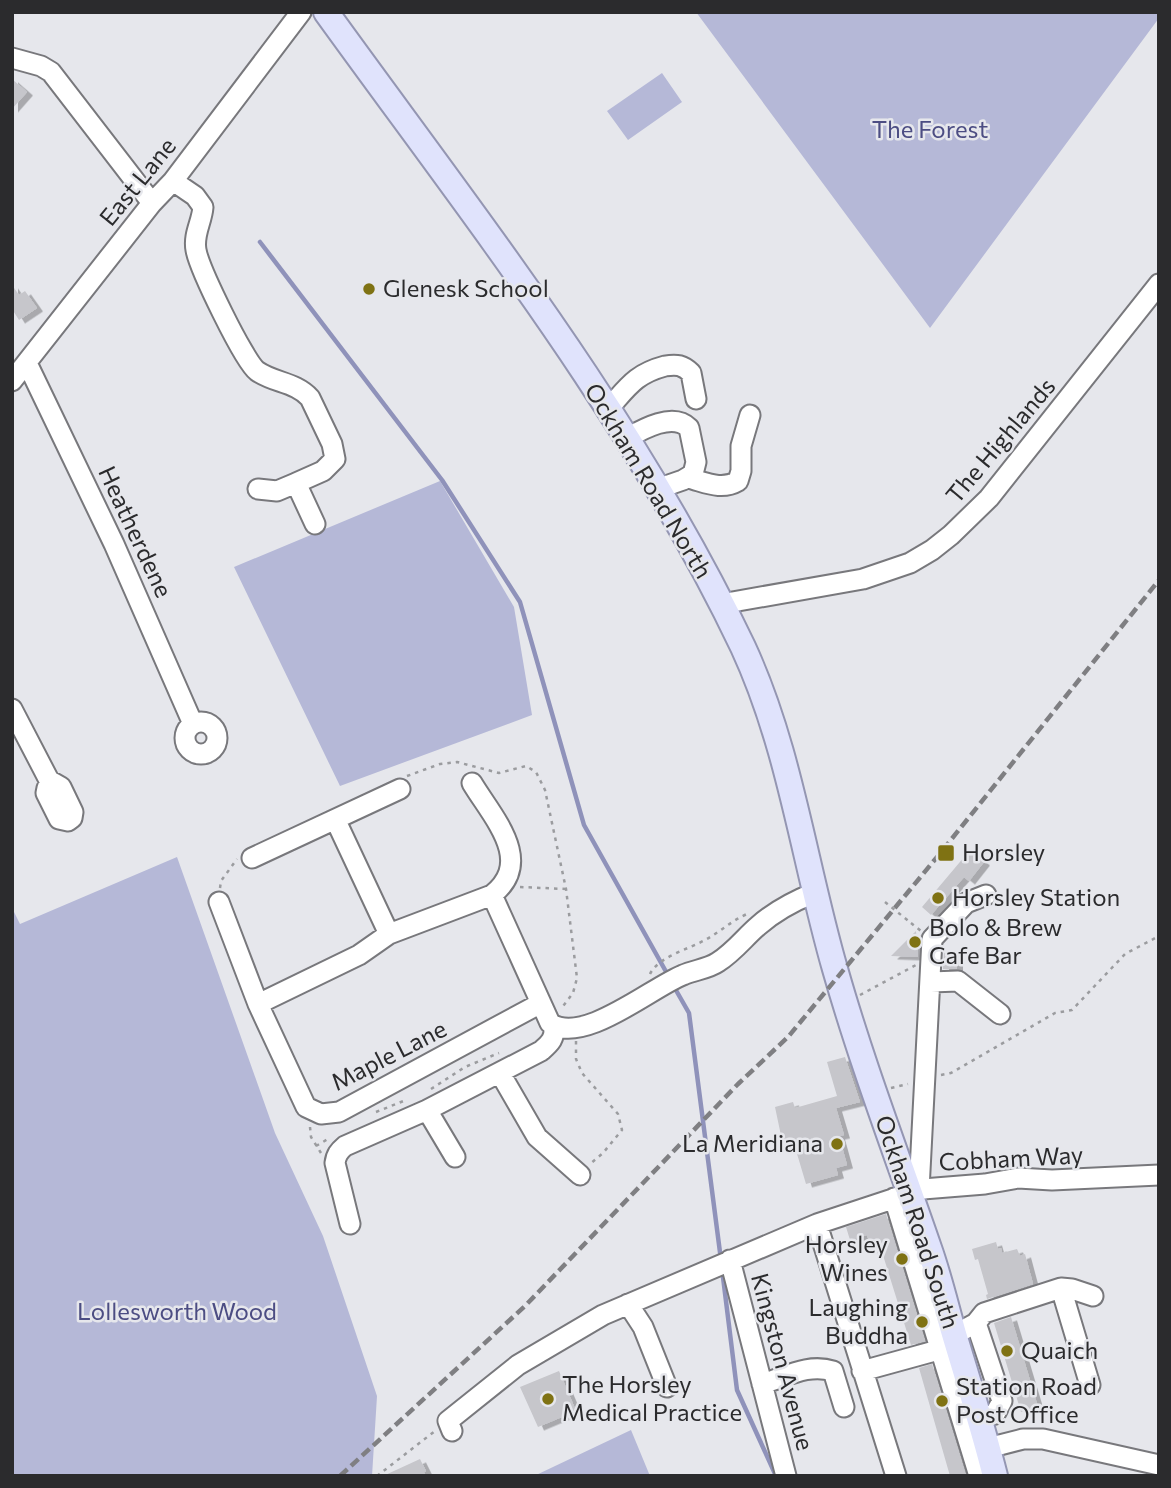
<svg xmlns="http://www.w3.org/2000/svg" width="1171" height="1488" font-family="Commissioner,sans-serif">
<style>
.green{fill:#b5b8d7}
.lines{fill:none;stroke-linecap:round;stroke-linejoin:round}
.stream{stroke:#8f92ba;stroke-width:4.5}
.building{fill:#c6c6cb;filter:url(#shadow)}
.minor-casing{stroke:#78787c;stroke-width:23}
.major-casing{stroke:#9496b2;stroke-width:28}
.path{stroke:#9b9c9f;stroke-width:2.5;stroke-dasharray:3.5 5;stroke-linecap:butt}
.minor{stroke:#fff;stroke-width:19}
.major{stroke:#e0e3fc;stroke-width:24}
.rail{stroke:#7f7f82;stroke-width:4.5;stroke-dasharray:10 5;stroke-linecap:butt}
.path-bridge{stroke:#9b9c9f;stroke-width:2.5;stroke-dasharray:3.5 5;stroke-linecap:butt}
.poi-dot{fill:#7f7213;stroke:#e6e7ec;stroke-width:2.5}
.labels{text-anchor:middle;stroke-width:5;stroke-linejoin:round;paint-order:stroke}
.park-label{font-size:24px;fill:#4c4d83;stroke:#e6e7ec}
.street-label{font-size:24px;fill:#2b2b2d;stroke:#e6e7ec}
.poi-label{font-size:24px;fill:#2b2b2d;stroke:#e6e7ec;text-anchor:start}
</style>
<defs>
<filter id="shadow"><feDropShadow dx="6" dy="3.5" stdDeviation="0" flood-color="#0004"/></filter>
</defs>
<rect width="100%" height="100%" fill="#e6e7ec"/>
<path class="green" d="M696 12H1159V18L930 328Z
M662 73 682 102 628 140 607 111Z
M440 481 514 607 532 715 340 786 234 567Z
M177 857 275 1133 323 1236 377 1396 372 1476H12V908L20 924Z
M631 1430 650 1476H534Z"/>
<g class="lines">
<path class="stream" d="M260 242 442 480 520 602 584 825 669 977
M673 985 689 1013 721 1260
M722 1269 737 1390 776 1476"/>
</g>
<path class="building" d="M12 79 27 92 12 109Z
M12 285 19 295 25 291 37 308 19 320 12 309Z
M970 850 984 862 969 881 964 877 931 915 922 907Z
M916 931 918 957 891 956Z
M944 952H957V969H943Z
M845 1057 860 1102 836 1108 844 1135 839 1136 847 1165 836 1168 838 1175 806 1184 795 1147 784 1150 775 1107 793 1102 795 1108 837 1096 827 1062Z
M886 1214 925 1341 911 1345 882 1252 873 1254 867 1235 850 1240 846 1227Z
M996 1242 998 1249 1001 1248 1002 1253 1017 1249 1020 1256 1025 1254 1033 1284 987 1299 986 1295 988 1294 978 1259 975 1260 972 1249Z
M1011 1317 1038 1407 1021 1412 994 1323Z
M932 1364 966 1476H950L919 1368Z
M559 1371 576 1411 538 1427 520 1387Z
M420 1459 426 1471 424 1472 425 1476H383Z"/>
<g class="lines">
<g class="minor-casing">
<path id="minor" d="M12 58 41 66 51 72 152 203
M173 181 195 196 203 207C202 222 193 234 196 250 199 268 244 361 257 371 274 383 296 382 310 398L332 444 335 459 323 471 296 483 315 524
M27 363 114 544 193 724
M12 381 152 203 173 181 301 12
M608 409C628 387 635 374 665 366 677 364 683 365 691 373L696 399
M627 438C643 429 673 412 689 428L696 462 693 474 683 480 657 489
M688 478C705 482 721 491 738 481L741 471V446L750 415
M258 489 277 491 296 483
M721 604 863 579 910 563 932 550 951 535 989 498 1159 284
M12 709 51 784
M185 738a16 16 0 1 1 32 0a16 16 0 1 1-32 0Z
M54 783 61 787 73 812 72 818 68 821 59 819 46 793 47 788Z
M472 783C493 818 535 861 492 895
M336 821 389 934
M252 858 400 789
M219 902 258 1004 306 1107 321 1114 339 1112 541 1003
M931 982 958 981 1000 1014
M258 1004 359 955 389 934 492 895 550 1023C583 1046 652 987 683 975 694 970 708 969 718 962 734 952 745 937 758 926 775 911 794 901 814 893
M500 1073 537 1137 580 1175
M427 1110 455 1157
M919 1190 932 939 966 903 986 895
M894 1198 979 1476
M350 1224 335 1163C336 1155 339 1151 345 1146L427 1110 541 1051C550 1043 555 1039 554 1026
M817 1224 896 1476
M730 1260 786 1476
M1061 1288 1090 1385
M628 1304 643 1327 667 1387
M976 1323 1002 1401 995 1414 979 1418
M954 1335 976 1323 984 1313 1061 1288 1072 1289 1093 1296
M862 1371 953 1346
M762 1384C786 1377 808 1363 833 1371L844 1407
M452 1431 448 1421 518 1365 603 1315 817 1224 923 1189 985 1184 1018 1178 1052 1180 1159 1175
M988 1448 1023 1439H1043L1159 1465"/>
</g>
<g class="major-casing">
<path id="major" d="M326 12C474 217 634 418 743 647 790 748 804 862 835 969 862 1064 897 1155 929 1248 939 1276 946 1306 954 1334 968 1381 983 1428 995 1476"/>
</g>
<path class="path" d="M407 776 440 764 457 762 499 773 526 766 536 772 545 790 566 889 577 978 573 993 561 1009
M520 887 566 889
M220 888 221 881 237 859
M911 923 921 931
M650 974C658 957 689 949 705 940 720 932 731 921 747 914
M860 995 916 965
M576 1041V1059L582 1073 618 1114 622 1130 603 1153 590 1164
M941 1075 951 1073 1055 1013 1072 1010 1125 954 1159 936
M891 1088 908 1084
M431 1089 465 1067 499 1053
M376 1112 406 1100
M310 1127 311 1137 321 1153
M316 1146 328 1139
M377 1476 435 1431"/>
<use href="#minor" class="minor"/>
<use href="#major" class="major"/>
<path class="rail" d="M340 1476 525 1306 738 1084 788 1037 942 851 1159 580"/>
<path class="path-bridge" d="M885 902 911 923"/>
</g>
<g class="poi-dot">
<circle cx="369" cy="289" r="7"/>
<rect x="937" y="844" width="18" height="18" rx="3.5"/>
<circle cx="938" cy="898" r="7"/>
<circle cx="915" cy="942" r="7"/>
<circle cx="837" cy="1144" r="7"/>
<circle cx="902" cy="1259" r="7"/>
<circle cx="922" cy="1322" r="7"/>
<circle cx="1007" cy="1351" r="7"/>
<circle cx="548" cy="1399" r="7"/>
<circle cx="942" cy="1401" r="7"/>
</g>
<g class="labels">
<g class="park-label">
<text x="930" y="138">The Forest</text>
<text x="177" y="1320">Lollesworth Wood</text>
</g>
<g class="street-label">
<text transform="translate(138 182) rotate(-51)" y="8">East Lane</text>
<text transform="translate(1001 441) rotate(-50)" y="8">The Highlands</text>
<text transform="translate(648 481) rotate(59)" y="8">Ockham Road North</text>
<text transform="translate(135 532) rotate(65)" y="8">Heatherdene</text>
<text transform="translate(389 1056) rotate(-27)" y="8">Maple Lane</text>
<text transform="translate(1011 1159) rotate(-3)" y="8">Cobham Way</text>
<text transform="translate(917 1222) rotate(72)" y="8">Ockham Road South</text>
<text transform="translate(782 1362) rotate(75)" y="8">Kingston Avenue</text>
</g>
<g class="poi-label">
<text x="383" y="297">Glenesk School</text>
<text x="962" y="861">Horsley</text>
<text x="952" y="906">Horsley Station</text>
<text x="929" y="936">Bolo &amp; Brew<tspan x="929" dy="28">Cafe Bar</tspan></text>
<text x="823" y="1152" text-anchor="end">La Meridiana</text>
<text x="888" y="1253" text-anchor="end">Horsley<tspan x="888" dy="28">Wines</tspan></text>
<text x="908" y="1316" text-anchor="end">Laughing<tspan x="908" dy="28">Buddha</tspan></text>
<text x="1021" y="1359">Quaich</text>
<text x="562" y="1393">The Horsley<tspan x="562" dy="28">Medical Practice</tspan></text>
<text x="956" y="1395">Station Road<tspan x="956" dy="28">Post Office</tspan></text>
</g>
</g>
<rect width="1171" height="1488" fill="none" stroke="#2b2b2d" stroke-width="28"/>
</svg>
